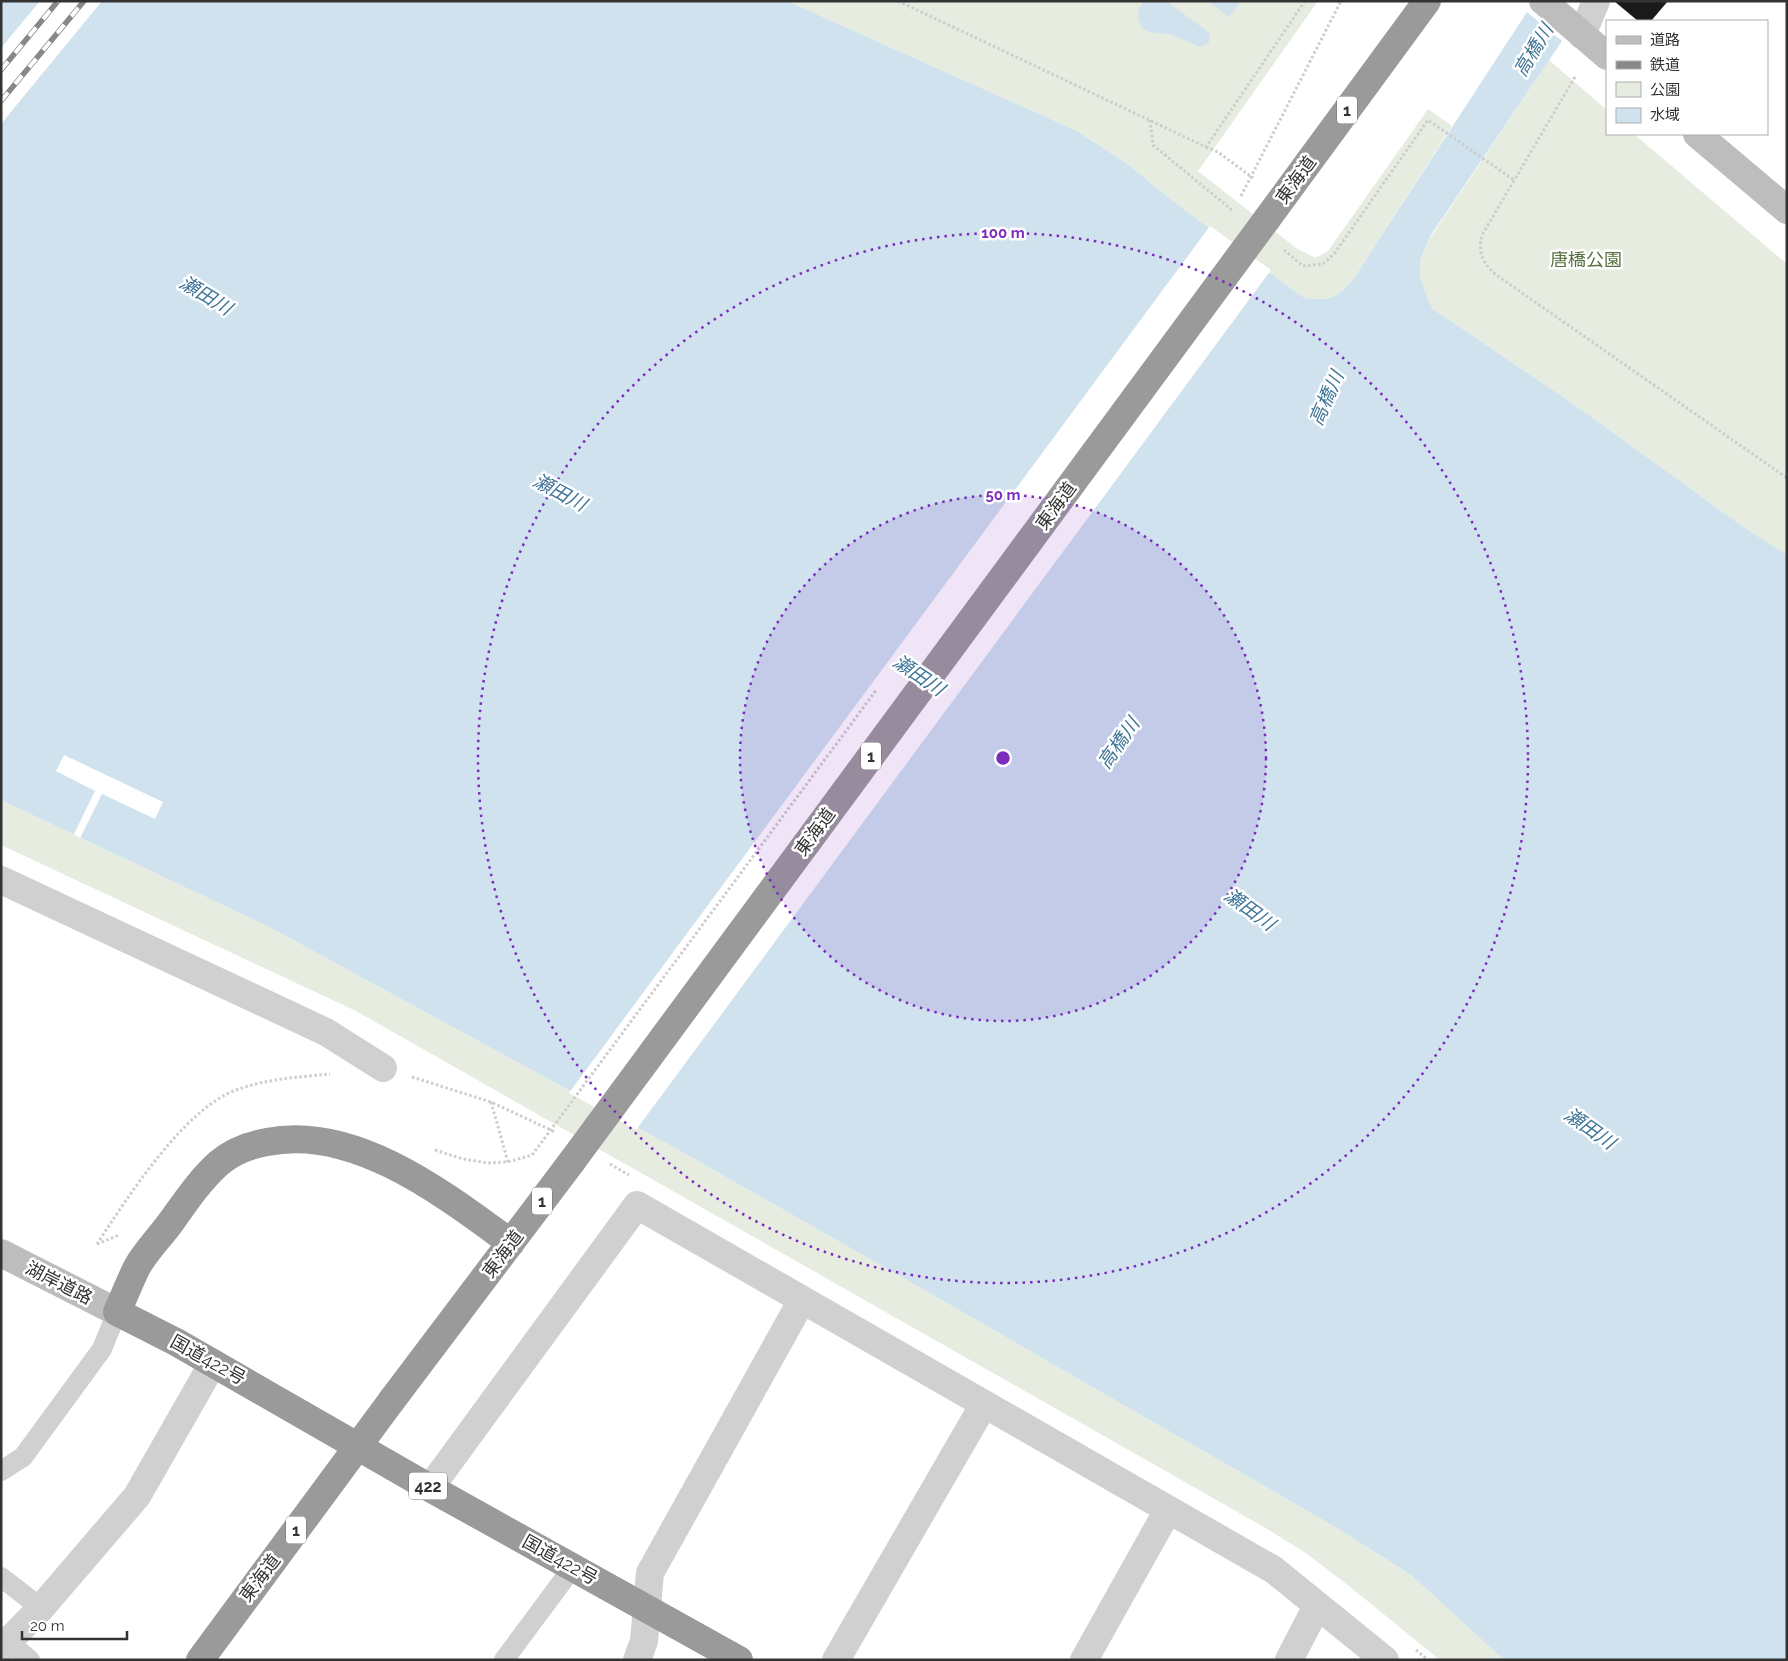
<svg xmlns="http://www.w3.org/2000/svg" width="1788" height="1661" font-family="Raleway,'Noto Sans JP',sans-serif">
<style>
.green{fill:#e6ecdf}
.water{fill:#cfe2ee}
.pier{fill:#fff}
.building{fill:#1a1a1a}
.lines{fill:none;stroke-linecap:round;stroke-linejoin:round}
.path{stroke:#cdcdcd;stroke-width:3;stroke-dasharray:2.5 2.5;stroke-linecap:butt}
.lane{stroke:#d0d0d0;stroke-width:20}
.street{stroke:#d0d0d0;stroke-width:28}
.secondary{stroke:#bdbdbd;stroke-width:28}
.highway{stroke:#9a9a9a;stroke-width:28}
.rail-casing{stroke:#888;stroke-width:5.5}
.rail{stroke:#fff;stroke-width:4;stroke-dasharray:11;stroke-linecap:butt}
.path-bridge{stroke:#cdcdcd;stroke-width:3;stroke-dasharray:2.5 2.5;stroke-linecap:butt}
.highway-bridge{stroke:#9a9a9a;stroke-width:28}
.ring{fill:none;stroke:#7b2cbf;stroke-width:2.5;stroke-dasharray:2.5 5}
.labels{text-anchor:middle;stroke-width:5;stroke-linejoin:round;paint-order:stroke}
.shield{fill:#fff;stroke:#707070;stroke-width:1}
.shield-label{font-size:16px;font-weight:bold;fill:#333}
.street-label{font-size:18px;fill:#333;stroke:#fff}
.park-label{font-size:18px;fill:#56703f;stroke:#fff}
.water-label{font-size:19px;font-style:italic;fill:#3f7597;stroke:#fff}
.centre{fill:#7b2cbf;stroke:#fff;stroke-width:2.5}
.ring-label{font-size:15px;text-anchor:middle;font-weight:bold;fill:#7b2cbf;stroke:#fff;stroke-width:5;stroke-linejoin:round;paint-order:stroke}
</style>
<rect width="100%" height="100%" fill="#fff"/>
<path class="green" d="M787 1H1318L1198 171 1296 248 1315 258 1328 251 1428 109 1452 126 1352 281C1336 299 1327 302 1303 297L1178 205 1126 163 1075 130Z
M1549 60 1607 110V134H1634L1787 264V555L1745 528 1572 403 1433 309C1421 286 1417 276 1422 250Z
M1 800 269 927 675 1148 926 1291 1337 1528 1411 1575 1504 1660H1440L1349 1586 1307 1554 1264 1527 356 1011 1 845Z"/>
<path class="water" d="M1 1H787L1075 130 1126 163 1178 205 1303 297C1327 302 1336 299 1352 281L1527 12 1562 41 1433 232C1414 263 1417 277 1433 309L1572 403 1745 528 1787 555V1660H1504L1411 1575 1337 1528 926 1291 675 1148 269 927 1 800Z
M1145 1H1166L1207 31 1210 35 1209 42 1200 47 1172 35 1149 32 1142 28C1137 17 1135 10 1145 1Z
M1208 1H1241L1229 17Z"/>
<path class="pier" d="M40 1H102L1 124V48Z
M1210 226 1271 270 636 1130 569 1093Z
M64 755 163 802 155 819 102 794 80 838 74 834 95 791 56 771Z"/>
<path class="building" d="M1614 1H1668L1651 21H1638Z"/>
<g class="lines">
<path class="path" d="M898 1 1206 147 1305 1
M1575 77 1482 235C1478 253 1482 262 1495 274L1787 478
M1150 120 1153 145 1233 211
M1206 147 1218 152 1253 178
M1241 196 1341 1
M1284 250 1303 266 1323 264 1334 254 1428 120 1514 180
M412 1077 491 1102 555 1132
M491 1102 508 1162
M435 1150 463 1159 488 1163 508 1162 532 1155 544 1139
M610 1164 629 1175
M97 1244C127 1198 184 1109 236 1090 266 1079 299 1077 330 1074
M97 1244 119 1235
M1416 1650 1428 1660"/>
<path class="lane" d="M1 1471 23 1457 102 1349 117 1312
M1 1577 41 1608
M9 1642 30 1660
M504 1660 573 1567"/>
<path class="street" d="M1582 35 1596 1
M1 880 326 1032 383 1068
M430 1488 637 1205 1274 1570 1385 1660
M1 1649 41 1608 137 1496 213 1363
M637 1660 644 1641 650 1573 802 1300
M836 1660 984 1404
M1084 1660 1168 1510
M1289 1660 1317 1606"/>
<path class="secondary" d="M1543 1 1607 56
M1697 134 1787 210
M1 1253 117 1312"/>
<path class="highway" d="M1267 219 1427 1
M511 1243C444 1194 354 1124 267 1142 250 1145 232 1152 219 1163 200 1180 186 1201 171 1222 160 1237 146 1251 137 1267 130 1281 124 1297 117 1312L176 1342 430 1488 739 1660
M392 1400 573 1160"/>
<g class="rail-casing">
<path id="rail" d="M1 70 58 1
M1 101 84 1"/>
</g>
<use href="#rail" class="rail"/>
<path class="path-bridge" d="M544 1139 877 689"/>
<path class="highway-bridge" d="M573 1160 1267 219
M200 1660 392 1400"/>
</g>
<circle cx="1003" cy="758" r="263" fill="#7b2cbf" fill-opacity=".12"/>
<g class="ring">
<circle cx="1003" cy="758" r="263"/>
<circle cx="1003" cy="758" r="525"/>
</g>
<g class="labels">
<g class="shield">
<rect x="1337" y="96.5" width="20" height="27" rx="4"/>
<rect x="861" y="742.5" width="20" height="27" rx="4"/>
<rect x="532" y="1187.5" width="20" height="27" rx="4"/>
<rect x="409" y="1472.5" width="38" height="27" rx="4"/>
<rect x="286" y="1516.5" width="20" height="27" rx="4"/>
</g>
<g class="shield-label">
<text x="1347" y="116">1</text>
<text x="871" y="762">1</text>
<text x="542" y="1207">1</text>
<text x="428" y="1492">422</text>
<text x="296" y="1536">1</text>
</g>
<g class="street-label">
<text transform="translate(1296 180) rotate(-54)" y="6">東海道</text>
<text transform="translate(1056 506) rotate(-54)" y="6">東海道</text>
<text transform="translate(815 832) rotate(-54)" y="6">東海道</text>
<text transform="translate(503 1254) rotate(-53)" y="6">東海道</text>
<text transform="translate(59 1283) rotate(27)" y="6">湖岸道路</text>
<text transform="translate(208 1360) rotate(29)" y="6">国道422号</text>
<text transform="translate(560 1560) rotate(29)" y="6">国道422号</text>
<text transform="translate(260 1578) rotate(-53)" y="6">東海道</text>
</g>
<g class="park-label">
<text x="1586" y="266">唐橋公園</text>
</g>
<g class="water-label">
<text transform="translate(1533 50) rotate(-59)" y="7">高橋川</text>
<text transform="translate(206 295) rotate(31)" y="7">瀬田川</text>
<text transform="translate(1326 398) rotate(-66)" y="7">高橋川</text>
<text transform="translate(560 492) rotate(28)" y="7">瀬田川</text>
<text transform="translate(919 675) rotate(34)" y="7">瀬田川</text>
<text transform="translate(1118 743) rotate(-55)" y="7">高橋川</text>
<text transform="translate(1250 909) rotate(36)" y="7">瀬田川</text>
<text transform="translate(1590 1128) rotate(35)" y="7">瀬田川</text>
</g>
</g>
<circle cx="1003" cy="758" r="8" class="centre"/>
<g class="ring-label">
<text x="1003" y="238">100 m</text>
<text x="1003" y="500">50 m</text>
</g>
<rect width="1788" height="1661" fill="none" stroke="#333333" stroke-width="5"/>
<rect x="1606" y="20" width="162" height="115" fill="#ffffff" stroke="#adadad"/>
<rect x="1616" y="36" width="25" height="8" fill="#bdbdbd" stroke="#adadad"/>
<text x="1650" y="45" font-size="15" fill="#333333">道路</text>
<rect x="1616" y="61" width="25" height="8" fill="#888888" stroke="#adadad"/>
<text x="1650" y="70" font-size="15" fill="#333333">鉄道</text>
<rect x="1616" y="82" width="25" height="15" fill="#e6ecdf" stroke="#adadad"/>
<text x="1650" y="95" font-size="15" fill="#333333">公園</text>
<rect x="1616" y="108" width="25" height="15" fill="#cfe2ee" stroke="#adadad"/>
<text x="1650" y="120" font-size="15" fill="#333333">水域</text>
<path d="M22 1631v8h105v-8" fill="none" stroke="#333333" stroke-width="2.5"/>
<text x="30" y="1631" font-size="15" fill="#333333" stroke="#ffffff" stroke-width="4" paint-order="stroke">20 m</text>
</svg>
